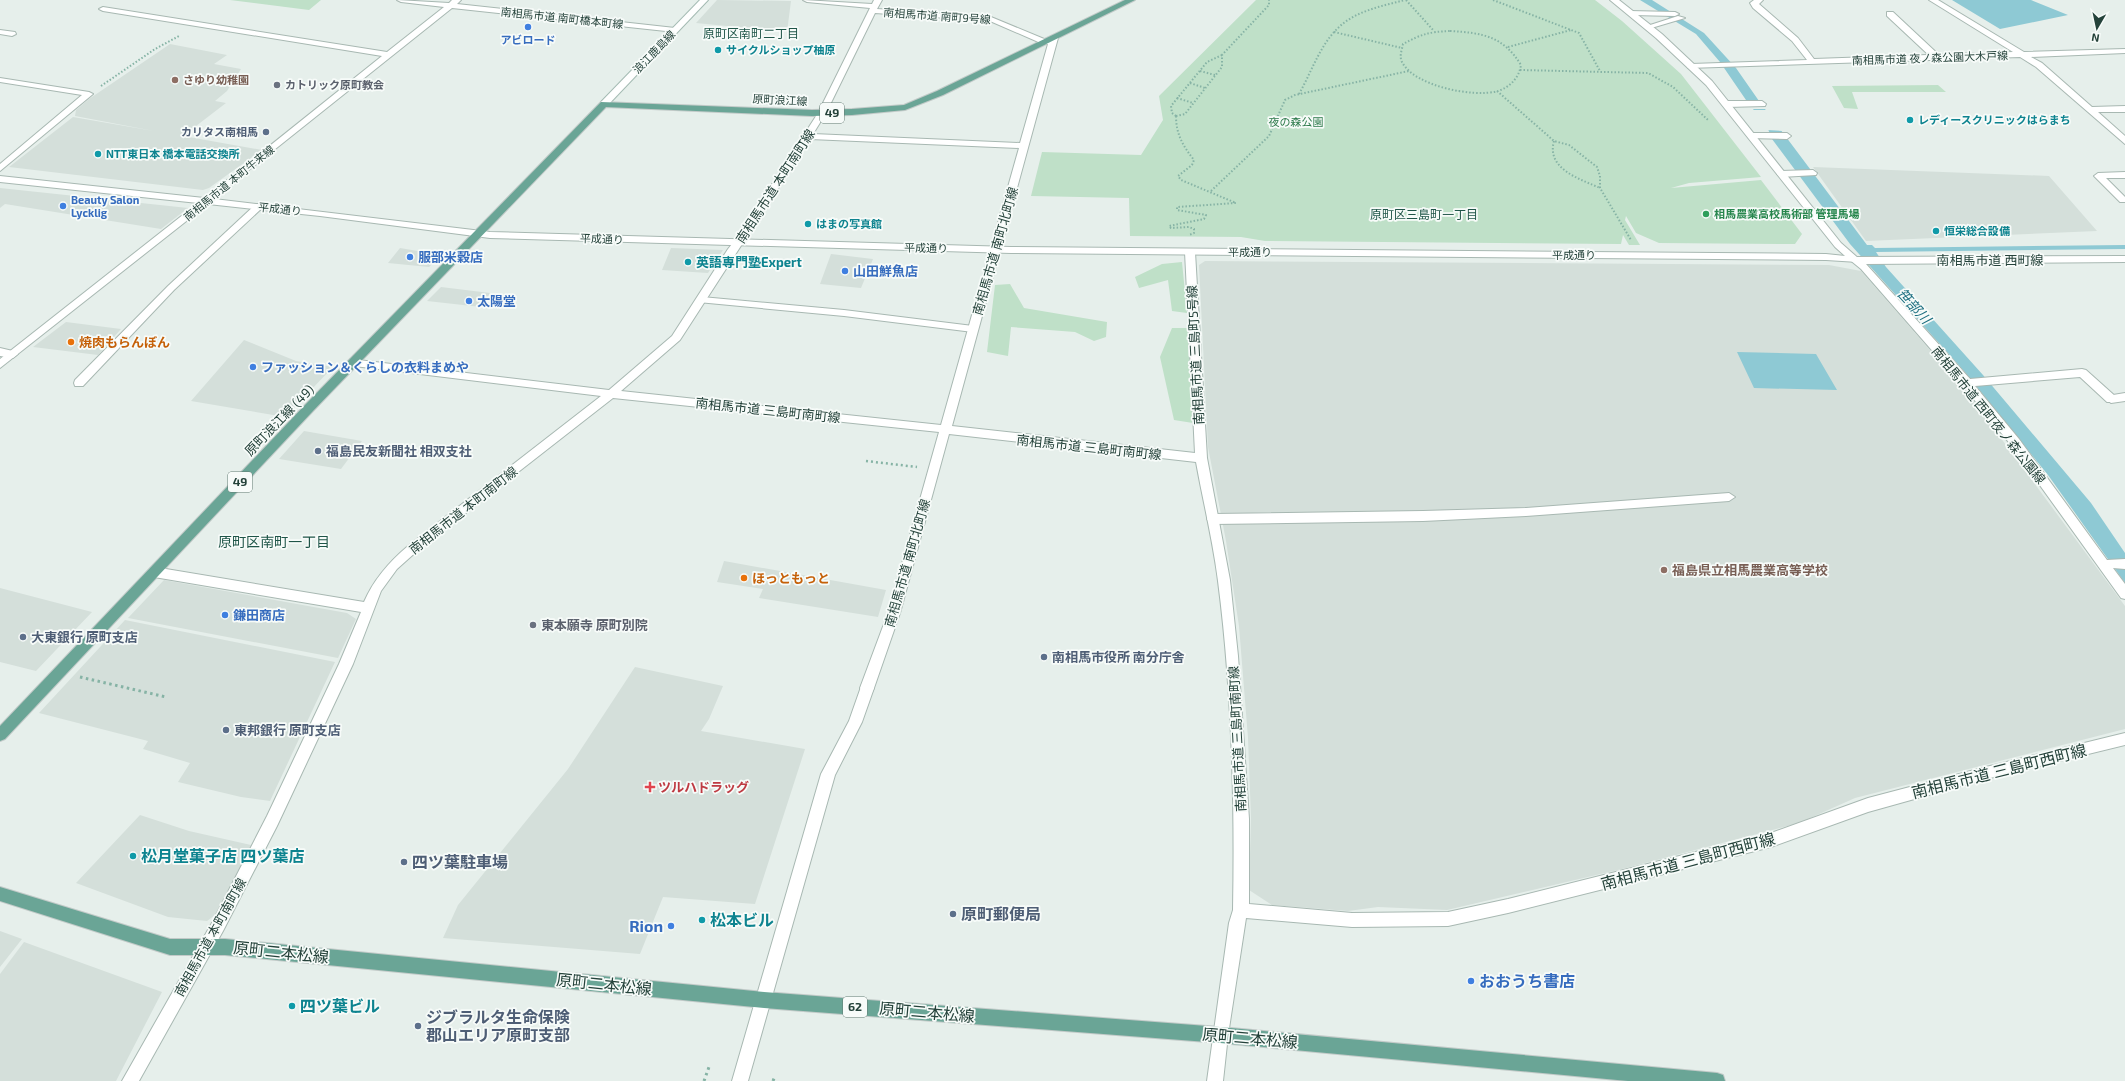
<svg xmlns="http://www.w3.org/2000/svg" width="2125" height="1081" font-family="'Exo 2','Noto Sans JP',sans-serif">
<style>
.built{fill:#d4dfda}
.green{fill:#bfe0c8}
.water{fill:#8ec9d4}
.pier{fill:#e6efeb}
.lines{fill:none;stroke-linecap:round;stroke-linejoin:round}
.service-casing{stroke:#a8b8b2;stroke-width:2}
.minor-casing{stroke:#a8b8b2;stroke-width:2}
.tertiary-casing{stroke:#a8b8b2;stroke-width:2}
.secondary-casing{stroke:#a4bbb3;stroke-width:2}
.primary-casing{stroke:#c2cac8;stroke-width:2}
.path-far2{stroke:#86b3a5;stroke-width:2;stroke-dasharray:1.5 2;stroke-linecap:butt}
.path-far1{stroke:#86b3a5;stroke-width:2.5;stroke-dasharray:2 3;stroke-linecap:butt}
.path{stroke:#86b3a5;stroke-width:3;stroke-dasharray:2.5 3.5;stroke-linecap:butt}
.service{fill:#fff;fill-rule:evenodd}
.minor{fill:#fff;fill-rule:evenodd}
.tertiary{fill:#fff;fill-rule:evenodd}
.secondary{fill:#fff;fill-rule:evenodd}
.primary{fill:#6aa596;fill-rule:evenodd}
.shop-dot{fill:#3f7fe0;stroke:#f7fbf9;stroke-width:1.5}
.culture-dot{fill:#0f9aa8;stroke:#f7fbf9;stroke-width:1.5}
.education-dot{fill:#8d6e63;stroke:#f7fbf9;stroke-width:1.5}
.worship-dot{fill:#6b7280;stroke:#f7fbf9;stroke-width:1.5}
.service-dot{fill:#5c6f8a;stroke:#f7fbf9;stroke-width:1.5}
.leisure-dot{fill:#2e9e5b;stroke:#f7fbf9;stroke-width:1.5}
.food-dot{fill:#e8710a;stroke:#f7fbf9;stroke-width:1.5}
.health-dot{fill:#e0444e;stroke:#f7fbf9;stroke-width:1.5}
.labels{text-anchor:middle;stroke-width:3.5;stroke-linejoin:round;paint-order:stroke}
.far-street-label{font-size:11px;fill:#24423a;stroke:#f7fbf9}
.far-shop-label{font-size:11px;font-weight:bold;fill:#366cbe;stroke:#f7fbf9}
.far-culture-label{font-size:11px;font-weight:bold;fill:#0d838f;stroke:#f7fbf9;text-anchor:start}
.far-education-label{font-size:11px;font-weight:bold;fill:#785e54;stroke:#f7fbf9;text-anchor:start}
.far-worship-label{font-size:11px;font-weight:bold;fill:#5b616d;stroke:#f7fbf9;text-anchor:start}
.far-park-label{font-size:11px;fill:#2d7a4b;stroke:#f7fbf9}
.far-service-label{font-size:11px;font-weight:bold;fill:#4e5e75;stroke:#f7fbf9;text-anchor:end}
.far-leisure-label{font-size:11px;font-weight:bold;fill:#27864d;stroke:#f7fbf9;text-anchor:start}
.far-neighbourhood-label{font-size:12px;fill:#1f5548;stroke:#f7fbf9}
.shield{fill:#f7fbf9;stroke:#637a73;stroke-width:1}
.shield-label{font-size:12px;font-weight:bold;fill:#24423a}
.street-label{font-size:13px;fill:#24423a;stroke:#f7fbf9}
.shop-label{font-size:13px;font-weight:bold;fill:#366cbe;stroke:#f7fbf9;text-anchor:start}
.culture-label{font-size:13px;font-weight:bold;fill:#0d838f;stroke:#f7fbf9;text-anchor:start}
.food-label{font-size:13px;font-weight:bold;fill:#c56008;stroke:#f7fbf9;text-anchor:start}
.service-label{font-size:13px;font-weight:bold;fill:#4e5e75;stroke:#f7fbf9;text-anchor:start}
.education-label{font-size:13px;font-weight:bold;fill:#785e54;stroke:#f7fbf9;text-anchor:start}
.worship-label{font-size:13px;font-weight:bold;fill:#5b616d;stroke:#f7fbf9;text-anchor:start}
.health-label{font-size:13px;font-weight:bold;fill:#be3a42;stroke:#f7fbf9;text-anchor:start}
.water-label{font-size:14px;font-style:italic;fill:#1c6f80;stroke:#f7fbf9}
.neighbourhood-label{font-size:14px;fill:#1f5548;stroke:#f7fbf9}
.near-street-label{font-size:16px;fill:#24423a;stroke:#f7fbf9}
.near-culture-label{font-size:16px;font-weight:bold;fill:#0d838f;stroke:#f7fbf9;text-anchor:start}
.near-service-label{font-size:16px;font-weight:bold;fill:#4e5e75;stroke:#f7fbf9;text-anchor:start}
.near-shop-label{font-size:16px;font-weight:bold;fill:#366cbe;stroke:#f7fbf9;text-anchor:end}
</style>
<rect width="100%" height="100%" fill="#e6efeb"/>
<path class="built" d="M717 0 791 1 787 32 696 23Z
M170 44 227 55 214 64 241 69 227 91 215 101 226 103 183 136 262 150 209 188 203 190 9 167 73 117 154 131 75 116 76 110 89 99Z
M1813 167 2049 176 2097 231 1866 241Z
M0 188 188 208 161 229 5 204 0 208Z
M400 248 441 255 429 267 388 263Z
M671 248 723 250 708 273 662 270Z
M831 254 873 259 861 288 820 284Z
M1205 261 1829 265 1861 271 1969 395 2125 606V729L1855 798 1799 823 1626 868 1447 910 1378 907 1348 911 1272 905 1249 890 1251 818 1248 738 1239 626 1226 541 1208 447 1199 265Z
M441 287 490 293 481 307 427 301Z
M66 322 121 329 98 355 33 347Z
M244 340 296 361 333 367 285 417 191 401Z
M304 431 362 441 341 469 279 459Z
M724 561 886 590 878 617 759 598 763 589 717 582Z
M164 580 347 613 356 619 338 658 128 618Z
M0 588 92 612 36 671 0 662Z
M125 620 335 662 270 801 241 797 178 782 190 763 143 749 148 741 39 713Z
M635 667 723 686 709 719 701 731 805 749 755 904 663 897 640 954 443 938 458 905 568 769Z
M140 815 189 831 251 845 219 912 207 921 168 917 76 883Z
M0 931 22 939 0 967Z
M24 942 162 992 116 1081H0V974Z"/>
<path class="green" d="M230 0H321L309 10Z
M1256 0H1595L1622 21 1681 74 1761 177 1689 183 1671 188 1761 180 1802 234 1795 244 1659 243 1636 233 1626 216 1625 220 1640 245H1629L1623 235 1621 244 1265 241 1241 237 1130 236 1129 198 1031 196 1042 152 1141 155 1163 120 1159 96Z
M1938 85 1946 92H1852L1858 109 1844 108 1832 86Z
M1182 262 1187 313 1172 311 1168 280 1139 288 1135 277 1162 264Z
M1010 284 1024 308 1107 322 1106 337 1094 341 1075 332 1011 327 1008 356 987 352 995 285Z
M1172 328H1188L1193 423 1174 420 1160 357Z"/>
<path class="water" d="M1640 0H1652L1704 33 1736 68 1759 101 1746 100 1720 62 1696 34Z
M1952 0H2031L2068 15 2000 29Z
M1753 109H1765L1867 245H1872L1875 248 2125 245V249L1876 252 1886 267 1983 375 2091 503 2125 553V583L2048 475 1964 371 1850 244 1772 139 1768 129Z
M1737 352 1816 354 1837 390 1754 388Z"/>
<path class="pier" d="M1751 110H1768L1783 131 1767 130Z"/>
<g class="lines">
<g class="service-casing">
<path id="service" d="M1629 11 1675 12 1679 14 1675 16 1632 15H1629Z
M1887 12H1893L1939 55V59H1933L1887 16Z
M1678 16 1685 18 1648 29 1644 27Z
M1762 101 1766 104 1765 106 1727 107 1723 104 1727 101Z
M1752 133H1787L1791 136 1787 139 1749 138 1748 136Z
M1813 170 1817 173 1816 175 1781 177 1777 174 1781 171Z
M2125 172V178H2106L2125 197V202H2120L2094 176 2098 173Z
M1845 208 1850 211 1848 213 1812 216 1807 213 1812 210Z
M702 297 844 310 973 326 978 329 973 332 844 316 698 302 697 300Z
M2125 393V401L2111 403 2106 399 2107 396Z
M1729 493 1735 497 1729 501 1526 516 1423 521 1213 524 1209 522 1207 519 1209 516 1213 514 1423 511 1526 508Z"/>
</g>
<g class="minor-casing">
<path id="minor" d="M397 0 449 3 452 0H461L457 4 675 28 679 30 675 32 452 8 220 193 217 192V188L382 56 103 11 99 9 103 7 387 52 444 7 401 2Z
M803 0 872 4 874 0H882L877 9 991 17 1049 41 1051 36 1058 38 952 426 1195 453 1185 252 1190 249 1195 252 1207 458 1230 580 1238 656 1249 819V904L1352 913 1448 912 1508 899 1771 833 1868 798 1986 767 2125 733V745L1986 779 1868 812 1771 847 1508 913 1448 926 1352 927 1246 918 1228 1035 1223 1081H1207L1229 923 1233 910C1235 801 1232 689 1218 581 1213 541 1203 501 1196 462L949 434 900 613 874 688 872 692 867 694 862 692 860 688 888 613 939 432 613 398 416 552 397 569 381 591 353 664 277 826 223 931 139 1081H122L213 921 267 816 339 664 361 612 154 577 150 575 148 572 150 569 154 567 364 602C374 579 389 562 408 546L601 396 354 366 350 365 349 362 350 359 609 390 672 336 728 249 740 234 818 113 870 8 807 2ZM875 13 990 21 1043 44H1048L1020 143 813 134 826 113ZM810 139 1019 148 941 425 621 391 680 340Z
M1754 0H1763L1759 4 1798 38 1814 59 2013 52 1929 0H1938L2024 52 2125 49V53L2031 57 2042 63 2092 107 2125 106V112H2098L2125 136V144L2036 67 2020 57 1688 68 1687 66 1691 64 1807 60 1792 41 1753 8 1750 3Z
M0 30 15 32 16 34 12 36 0 34Z
M0 78 89 92 93 94 0 171V164L82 95 0 82Z
M258 204 263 207 261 209 174 290 83 386H75L74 383 75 380 168 286 255 205Z
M2125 256V262L1866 264 1970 379 2082 369 2086 370 2115 396 2116 399 2115 402H2107L2080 377 1975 386 2019 439 2107 560 2125 559V569L2113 568 2125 584V599L2121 598 2011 445 1963 386 1861 269 1850 260 1855 257Z
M0 348 17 352 18 354 13 358 0 356Z"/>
</g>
<g class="tertiary-casing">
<path id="tertiary" d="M1610 0H1619L1662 34 1712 81 1841 243 1858 258V262L1826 260 1011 253 490 238 320 216 208 204 0 368V359L198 203 0 182V176L204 198 220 187 225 190 214 199 490 232 1011 247 1826 254 1845 256 1835 247 1706 85 1656 38Z
M867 682 872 684 874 688 862 722 835 775 748 1081H732L821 774 849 721 862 684Z"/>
</g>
<g class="secondary-casing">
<path id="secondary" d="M700 0H708L607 106H601V102Z"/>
</g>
<g class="primary-casing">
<path id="primary" d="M1125 0H1135L943 95 905 110 852 115 812 116 606 107 313 411 5 739 0 741V726L305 405 601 102 812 110 852 109 904 105 937 91Z
M0 887 170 939H225L764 992 1220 1027 1717 1073 1723 1075 1725 1081H1628L1220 1043 764 1008 225 955H170L0 901Z"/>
</g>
<path class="path-far2" d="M1406 0 1434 31
M1493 0 1579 33 1600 71
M1450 31C1483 33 1503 36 1521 65 1519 78 1510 87 1498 91 1473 98 1414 86 1402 62 1399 56 1402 50 1403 44 1422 34 1428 32 1450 31Z
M1334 32 1402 48
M1508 47 1571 30
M1520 70 1648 73 1673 87 1708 120
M1200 71 1215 75
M1190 83 1205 88
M101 86 155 49 179 36
M1497 91 1554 141 1569 145 1597 167 1600 176V188L1631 240
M1299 94C1311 73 1320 45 1338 28 1355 11 1382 6 1405 0
M1177 98 1193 103
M1176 116C1176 134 1183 146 1194 160L1192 165 1178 176 1181 180 1236 203 1177 207V210L1206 215 1204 219 1169 226 1171 228 1189 227 1194 229V233L1189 235
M1176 116 1185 114 1222 67V55L1269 5V0
M1176 116 1172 113 1171 106 1207 62 1222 55
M1554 141C1546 169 1580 179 1600 188
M1211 191 1269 136 1285 100 1295 95 1409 71"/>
<path class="path-far1" d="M866 461 917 467"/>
<path class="path" d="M80 677 166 697
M704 1081 709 1067
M773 1081 775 1076"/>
<use href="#service" class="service"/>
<use href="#minor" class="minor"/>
<use href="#tertiary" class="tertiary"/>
<use href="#secondary" class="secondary"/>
<use href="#primary" class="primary"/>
</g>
<g class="shop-dot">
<circle cx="528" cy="27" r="4"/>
<circle cx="63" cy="206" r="4"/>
<circle cx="410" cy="257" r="4"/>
<circle cx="845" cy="271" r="4"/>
<circle cx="469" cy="301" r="4"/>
<circle cx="253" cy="367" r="4"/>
<circle cx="225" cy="615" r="4"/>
<circle cx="671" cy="926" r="4"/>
<circle cx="1471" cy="981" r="4"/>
</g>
<g class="culture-dot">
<circle cx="718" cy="50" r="4"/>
<circle cx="1910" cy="120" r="4"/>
<circle cx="98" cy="154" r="4"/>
<circle cx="808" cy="224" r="4"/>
<circle cx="1936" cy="231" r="4"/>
<circle cx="688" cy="262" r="4"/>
<circle cx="133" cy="856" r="4"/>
<circle cx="702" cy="920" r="4"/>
<circle cx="292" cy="1006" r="4"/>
</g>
<g class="education-dot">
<circle cx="175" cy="80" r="4"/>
<circle cx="1664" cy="570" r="4"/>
</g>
<g class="worship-dot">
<circle cx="277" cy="85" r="4"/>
<circle cx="533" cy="625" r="4"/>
</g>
<g class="service-dot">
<circle cx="266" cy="132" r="4"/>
<circle cx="318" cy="451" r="4"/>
<circle cx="23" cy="637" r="4"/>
<circle cx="1044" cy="657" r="4"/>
<circle cx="226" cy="730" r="4"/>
<circle cx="404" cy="862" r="4"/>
<circle cx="953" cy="914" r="4"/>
<circle cx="418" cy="1026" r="4"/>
</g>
<circle class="leisure-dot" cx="1706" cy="214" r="4"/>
<g class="food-dot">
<circle cx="71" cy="342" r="4"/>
<circle cx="744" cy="578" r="4"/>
</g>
<path class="health-dot" d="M648 781h4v4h4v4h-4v4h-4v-4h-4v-4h4z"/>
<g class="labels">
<g class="far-street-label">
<text transform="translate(937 16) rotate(4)" y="4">南相馬市道 南町9号線</text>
<text transform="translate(562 18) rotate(6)" y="4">南相馬市道 南町橋本町線</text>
<text transform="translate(654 52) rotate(-46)" y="4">浪江鹿島線</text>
<text transform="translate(1930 58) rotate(-2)" y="4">南相馬市道 夜ノ森公園大木戸線</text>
<text transform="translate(780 100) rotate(3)" y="4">原町浪江線</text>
<text transform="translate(229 183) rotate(-39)" y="4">南相馬市道 本町牛来線</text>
<text transform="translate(280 209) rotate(6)" y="4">平成通り</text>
<text transform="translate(602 239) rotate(2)" y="4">平成通り</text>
<text transform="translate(926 248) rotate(1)" y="4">平成通り</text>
<text x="1250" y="256">平成通り</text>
<text x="1574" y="259">平成通り</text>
</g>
<g class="far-shop-label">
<text x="528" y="44">アビロード</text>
<text x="71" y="204" text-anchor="start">Beauty Salon<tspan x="71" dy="13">Lycklig</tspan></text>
</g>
<g class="far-culture-label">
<text x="726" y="54">サイクルショップ柚原</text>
<text x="1918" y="124">レディースクリニックはらまち</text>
<text x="106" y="158">NTT東日本 橋本電話交換所</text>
<text x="816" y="228">はまの写真館</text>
<text x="1944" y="235">恒栄総合設備</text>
</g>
<g class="far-education-label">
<text x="183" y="84">さゆり幼稚園</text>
</g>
<g class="far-worship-label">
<text x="285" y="89">カトリック原町教会</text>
</g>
<g class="far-park-label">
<text x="1296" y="126">夜の森公園</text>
</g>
<g class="far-service-label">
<text x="258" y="136">カリタス南相馬</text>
</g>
<g class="far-leisure-label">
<text x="1714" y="218">相馬農業高校馬術部 管理馬場</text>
</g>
<g class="far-neighbourhood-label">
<text x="751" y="38">原町区南町二丁目</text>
<text x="1424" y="219">原町区三島町一丁目</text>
</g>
<g class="shield">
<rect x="820" y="103" width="24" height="20" rx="3"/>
<rect x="228" y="472" width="24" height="20" rx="3"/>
<rect x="843" y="997" width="24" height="20" rx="3"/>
</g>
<g class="shield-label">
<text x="832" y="117">49</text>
<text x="240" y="486">49</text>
<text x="855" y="1011">62</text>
</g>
<g class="street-label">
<text transform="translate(775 186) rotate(-57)" y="5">南相馬市道 本町南町線</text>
<text transform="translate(995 251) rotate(-74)" y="5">南相馬市道 南町北町線</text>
<text x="1990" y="265">南相馬市道 西町線</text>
<text transform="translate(1195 355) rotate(-93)" y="5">南相馬市道 三島町5号線</text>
<text transform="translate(768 410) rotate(6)" y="5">南相馬市道 三島町南町線</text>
<text transform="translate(1989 415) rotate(51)" y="5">南相馬市道 西町夜ノ森公園線</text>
<text transform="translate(279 420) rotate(-46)" y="5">原町浪江線 (49)</text>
<text transform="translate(1089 447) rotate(6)" y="5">南相馬市道 三島町南町線</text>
<text transform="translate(463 510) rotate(-38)" y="5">南相馬市道 本町南町線</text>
<text transform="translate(907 563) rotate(-74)" y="5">南相馬市道 南町北町線</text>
<text transform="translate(1237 739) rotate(-93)" y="5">南相馬市道 三島町南町線</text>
<text transform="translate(210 937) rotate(-61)" y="5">南相馬市道 本町南町線</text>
</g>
<g class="shop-label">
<text x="418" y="262">服部米穀店</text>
<text x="853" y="276">山田鮮魚店</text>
<text x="477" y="306">太陽堂</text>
<text x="261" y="372">ファッション＆くらしの衣料まめや</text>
<text x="233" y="620">鎌田商店</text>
</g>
<g class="culture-label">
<text x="696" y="267">英語専門塾Expert</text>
</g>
<g class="food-label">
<text x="79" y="347">焼肉もらんぼん</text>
<text x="752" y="583">ほっともっと</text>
</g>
<g class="service-label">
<text x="326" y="456">福島民友新聞社 相双支社</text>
<text x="31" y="642">大東銀行 原町支店</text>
<text x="1052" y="662">南相馬市役所 南分庁舎</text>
<text x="234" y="735">東邦銀行 原町支店</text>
</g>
<g class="education-label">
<text x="1672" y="575">福島県立相馬農業高等学校</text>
</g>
<g class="worship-label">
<text x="541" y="630">東本願寺 原町別院</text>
</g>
<g class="health-label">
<text x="658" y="792">ツルハドラッグ</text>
</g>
<g class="water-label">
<text transform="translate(1914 306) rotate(48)" y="5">笹部川</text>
</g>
<g class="neighbourhood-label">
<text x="274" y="547">原町区南町一丁目</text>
</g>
<g class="near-street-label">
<text transform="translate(1999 771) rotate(-14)" y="6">南相馬市道 三島町西町線</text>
<text transform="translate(1688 861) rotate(-15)" y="6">南相馬市道 三島町西町線</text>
<text transform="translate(281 952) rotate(6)" y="6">原町二本松線</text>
<text transform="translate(604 984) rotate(6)" y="6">原町二本松線</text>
<text transform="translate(927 1012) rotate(5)" y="6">原町二本松線</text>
<text transform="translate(1250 1038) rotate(5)" y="6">原町二本松線</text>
</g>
<g class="near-culture-label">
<text x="141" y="862">松月堂菓子店 四ツ葉店</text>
<text x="710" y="926">松本ビル</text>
<text x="300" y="1012">四ツ葉ビル</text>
</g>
<g class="near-service-label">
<text x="412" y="868">四ツ葉駐車場</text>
<text x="961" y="920">原町郵便局</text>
<text x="426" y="1023">ジブラルタ生命保険<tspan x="426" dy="18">郡山エリア原町支部</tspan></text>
</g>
<g class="near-shop-label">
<text x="663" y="932">Rion</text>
<text x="1479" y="987" text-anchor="start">おおうち書店</text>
</g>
</g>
<g transform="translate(2097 28) rotate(189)" stroke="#f7fbf9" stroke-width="3" paint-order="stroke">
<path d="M0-3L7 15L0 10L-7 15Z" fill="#24423a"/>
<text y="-6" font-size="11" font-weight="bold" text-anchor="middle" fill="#24423a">N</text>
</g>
</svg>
